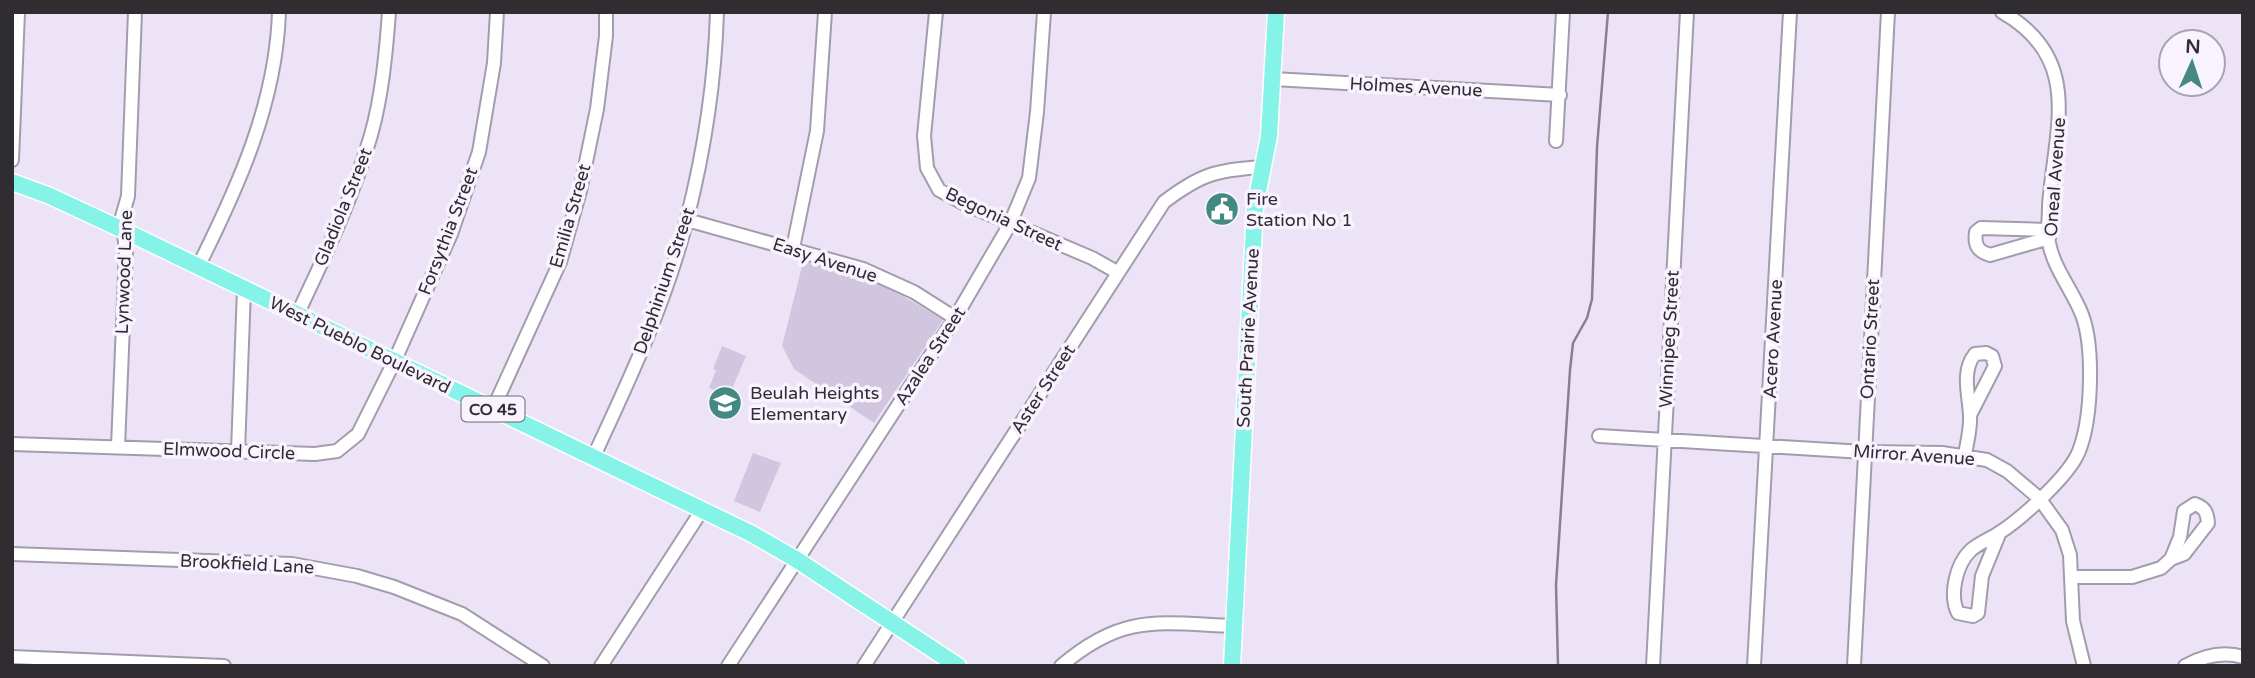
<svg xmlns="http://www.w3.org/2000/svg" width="2255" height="678" font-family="'Varela Round',sans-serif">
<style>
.green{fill:#d1c6e0}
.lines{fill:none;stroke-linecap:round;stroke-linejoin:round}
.stream{stroke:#897f95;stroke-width:2.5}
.minor-casing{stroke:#a39cac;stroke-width:16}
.major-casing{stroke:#fff;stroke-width:19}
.minor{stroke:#fff;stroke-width:12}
.major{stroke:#86f3e9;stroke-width:16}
.labels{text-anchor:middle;stroke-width:7;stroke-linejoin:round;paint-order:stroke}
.shield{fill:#f8f3fe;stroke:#6b686f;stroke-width:2}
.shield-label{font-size:16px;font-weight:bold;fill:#2f2c32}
.street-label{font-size:18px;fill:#2f2c32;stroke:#f8f3fe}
.poi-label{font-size:18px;fill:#2f2c32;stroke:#f8f3fe;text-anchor:start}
</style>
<rect width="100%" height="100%" fill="#ece4f6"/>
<path class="green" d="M803 262C854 266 901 294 943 320L874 423 794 369 782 346Z
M722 346 746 356 729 396 709 388 716 370 713 369Z
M753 453 781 463 760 512 734 501Z"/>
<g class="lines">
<path class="stream" d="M1558 666 1556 585 1570 370 1573 343 1587 318 1592 299 1597 147 1608 12"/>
<g class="minor-casing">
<path id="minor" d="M936 12 924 136 927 168 939 190 965 204 1092 258 1117 272
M1273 79 1560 95
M1556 141 1563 12
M12 160 18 12
M687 220 863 269 914 292 955 318
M2048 230 1981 228 1976 232C1974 246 1978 251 1990 255L2049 238
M793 248 817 131 825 12
M198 267C238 187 276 104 279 12
M297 315C325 256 353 197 371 135 382 96 386 53 389 12
M493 409 560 262 580 191 597 109 606 36V12
M1599 436 1864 452 1942 453 1987 460 2007 471 2039 498 2062 530 2070 555 2073 621 2084 666
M12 444 315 454 337 451 358 434 394 362 451 234 479 152 494 63 497 12
M118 447 126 251 122 217 128 196 135 12
M238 451 244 289
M1965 455C1967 442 1971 428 1970 415 1969 395 1961 371 1975 354L1986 353 1992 356 1995 366 1970 415
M593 458C629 381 666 302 687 219 704 152 715 81 717 12
M2000 532 1982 576 1978 613 1973 616 1958 613C1949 595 1956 564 1971 550 1979 543 1990 539 1999 533 2021 519 2070 475 2079 451 2092 418 2095 342 2080 310 2070 287 2054 268 2049 243 2047 231 2049 219 2049 206 2054 131 2085 59 2002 12
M12 554 292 564 357 576 394 587 462 614 543 666
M2072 577H2132L2161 568 2171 559 2184 554 2208 523C2207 512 2205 508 2195 504L2184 511 2180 537 2171 559
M12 657 224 666
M601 666 702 510
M728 666 955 318 1010 224 1029 178 1037 112 1044 12
M864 666 1164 202C1201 174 1216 170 1262 167
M1061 666C1123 613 1158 623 1234 626
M1653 666 1687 12
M1754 666 1790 12
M1854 666 1888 12
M2185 666C2203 656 2223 651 2243 657"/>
</g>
<g class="major-casing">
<path id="major" d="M12 182 50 196 125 231 752 534 797 560 958 666
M1232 666 1255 207 1269 136 1276 12"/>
</g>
<use href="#minor" class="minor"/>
<use href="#major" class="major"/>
</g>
<defs>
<g id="civic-disc" transform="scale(1.75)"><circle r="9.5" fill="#438981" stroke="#f8f3fe"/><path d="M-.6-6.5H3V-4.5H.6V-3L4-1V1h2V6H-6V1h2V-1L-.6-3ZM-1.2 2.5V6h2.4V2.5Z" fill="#fff"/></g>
<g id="school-disc" transform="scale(1.75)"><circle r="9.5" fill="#438981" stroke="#f8f3fe"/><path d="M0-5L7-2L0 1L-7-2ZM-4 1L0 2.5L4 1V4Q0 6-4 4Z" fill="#fff"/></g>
</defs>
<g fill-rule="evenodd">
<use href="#civic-disc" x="1222" y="209"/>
<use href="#school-disc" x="725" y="403"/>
</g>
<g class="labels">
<rect class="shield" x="461.5" y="396.5" width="63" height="25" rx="5"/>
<g class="shield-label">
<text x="493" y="415">CO 45</text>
</g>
<g class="street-label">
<text transform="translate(1416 87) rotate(3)" y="6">Holmes Avenue</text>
<text transform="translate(2055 177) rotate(-86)" y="6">Oneal Avenue</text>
<text transform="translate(343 207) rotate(-68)" y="6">Gladiola Street</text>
<text transform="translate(570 216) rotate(-74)" y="6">Emilia Street</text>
<text transform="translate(1004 219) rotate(25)" y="6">Begonia Street</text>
<text transform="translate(448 231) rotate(-69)" y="6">Forsythia Street</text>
<text transform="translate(825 260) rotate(18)" y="6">Easy Avenue</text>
<text transform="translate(124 272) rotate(-88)" y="6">Lynwood Lane</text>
<text transform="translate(664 281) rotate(-71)" y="6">Delphinium Street</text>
<text transform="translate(1248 338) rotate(-87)" y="6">South Prairie Avenue</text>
<text transform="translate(1669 339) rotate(-87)" y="6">Winnipeg Street</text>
<text transform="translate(1773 339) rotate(-87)" y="6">Acero Avenue</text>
<text transform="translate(1870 339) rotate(-87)" y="6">Ontario Street</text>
<text transform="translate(360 345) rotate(26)" y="6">West Pueblo Boulevard</text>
<text transform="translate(930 356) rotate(-57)" y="6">Azalea Street</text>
<text transform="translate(1043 389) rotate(-57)" y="6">Aster Street</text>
<text transform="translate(229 451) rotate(2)" y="6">Elmwood Circle</text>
<text transform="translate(1914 455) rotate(4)" y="6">Mirror Avenue</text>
<text transform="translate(247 564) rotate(3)" y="6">Brookfield Lane</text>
</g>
<g class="poi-label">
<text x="1246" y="205">Fire<tspan x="1246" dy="21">Station No 1</tspan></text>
<text x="750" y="399">Beulah Heights<tspan x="750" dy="21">Elementary</tspan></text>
</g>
</g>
<rect width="2255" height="678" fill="none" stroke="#2f2c32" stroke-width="28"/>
<g transform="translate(2192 63) rotate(3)"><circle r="33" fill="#f8f3fe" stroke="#a8a3ac" stroke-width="2"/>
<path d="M0-5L12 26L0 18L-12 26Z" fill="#438981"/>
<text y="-10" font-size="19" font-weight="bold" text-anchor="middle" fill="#2f2c32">N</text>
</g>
</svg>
